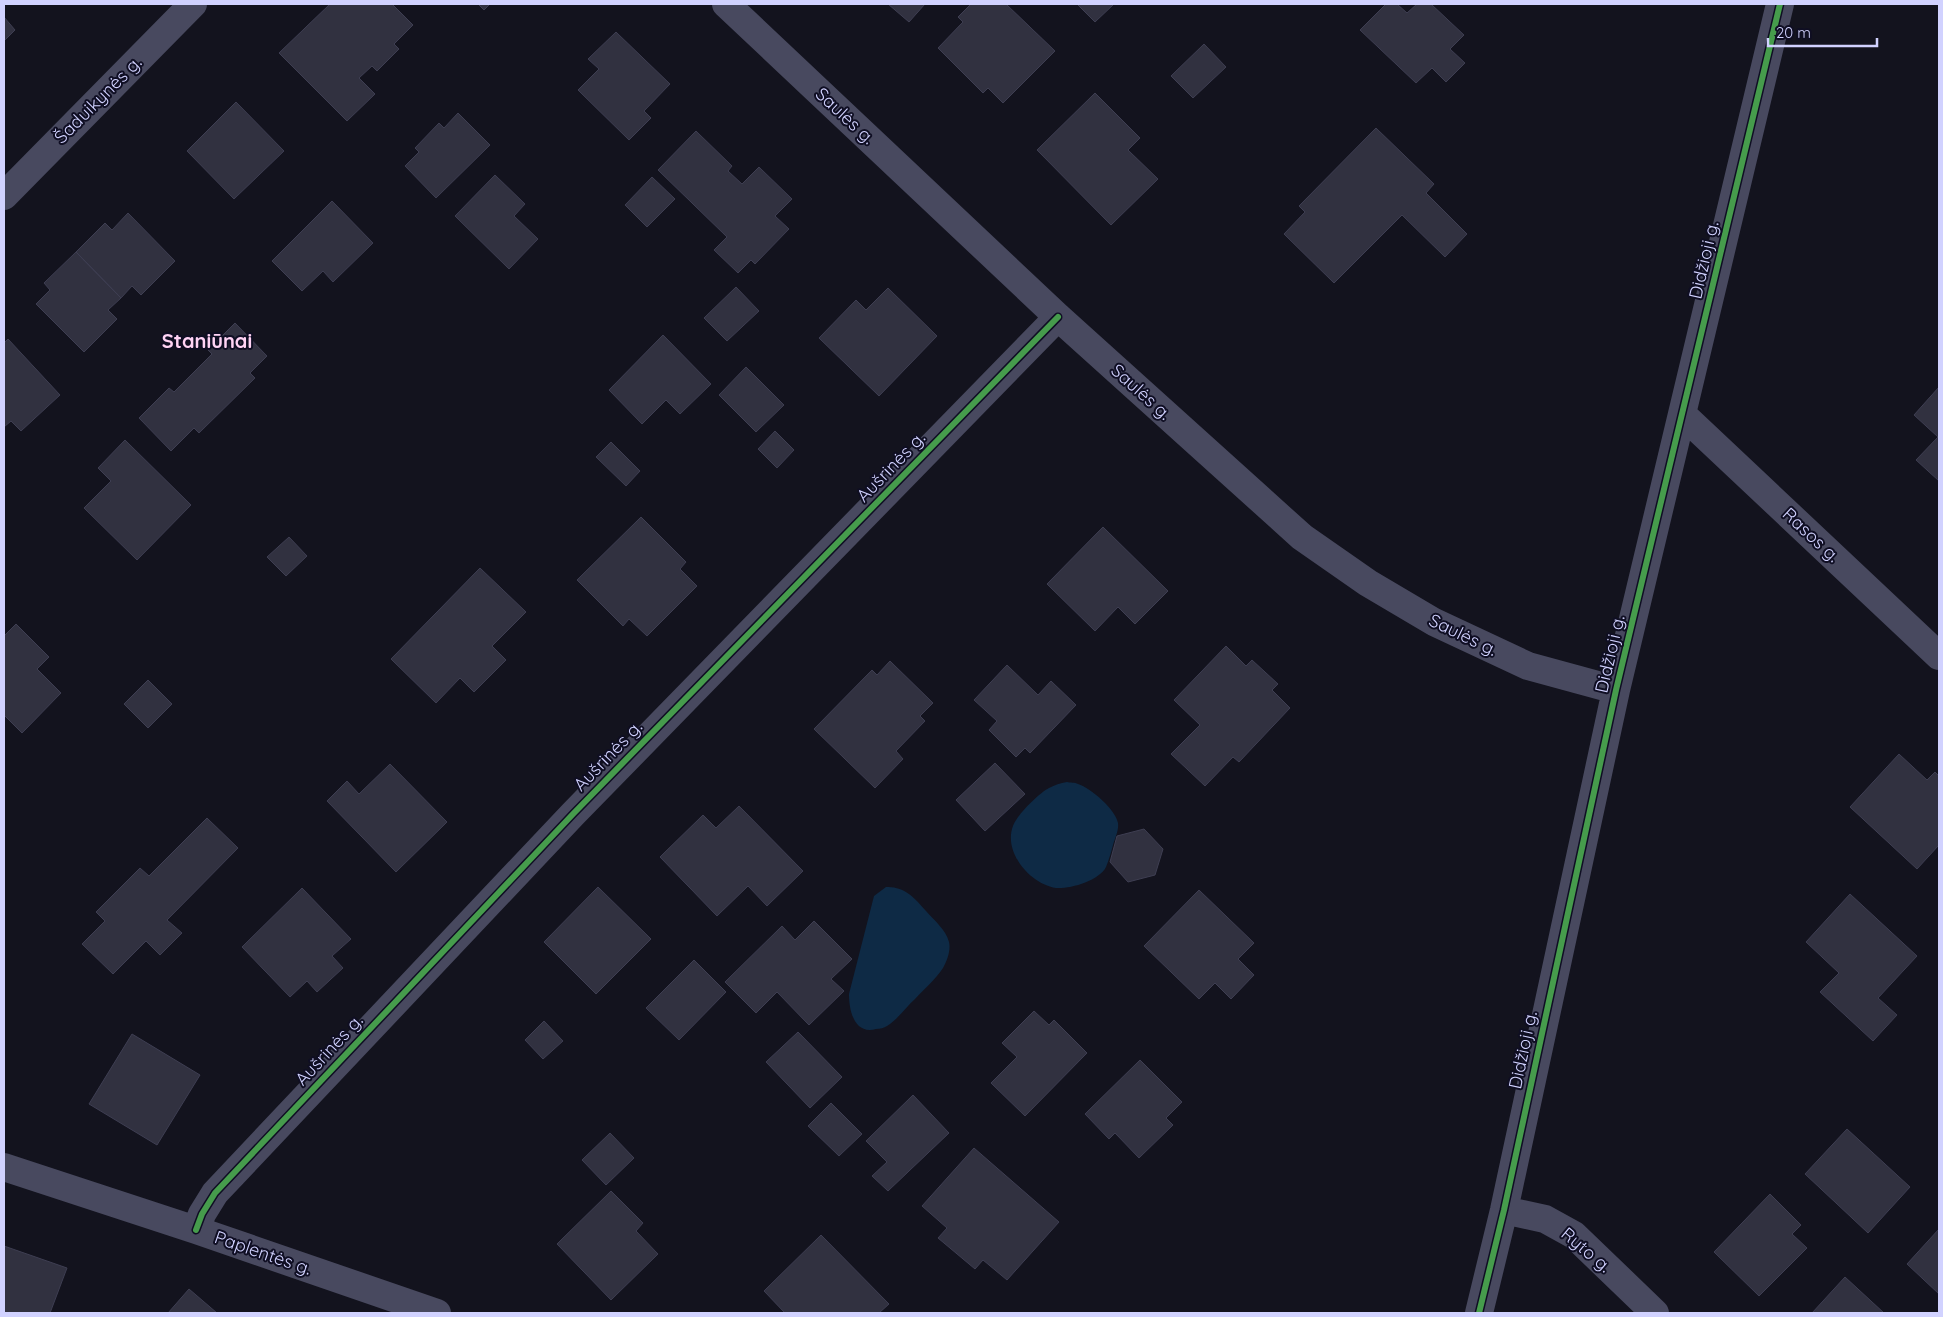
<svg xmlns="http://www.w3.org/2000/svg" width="1943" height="1317" font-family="Quicksand,sans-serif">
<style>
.water{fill:#0e2a45}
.building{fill:#313140;stroke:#3e3e52}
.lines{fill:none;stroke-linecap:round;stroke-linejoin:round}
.minor{stroke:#48495f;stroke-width:28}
.cycleway-casing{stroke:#0f0e23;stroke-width:9}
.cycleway{stroke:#469c4c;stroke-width:6}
.labels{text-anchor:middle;stroke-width:4;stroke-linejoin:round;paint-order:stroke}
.street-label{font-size:18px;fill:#d1d2ff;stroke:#0f0e23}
.quarter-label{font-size:20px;font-weight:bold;fill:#ffd3f4;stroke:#0f0e23}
</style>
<rect width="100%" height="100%" fill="#13131e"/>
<path class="water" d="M1067 782C1070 783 1075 782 1078 784 1091 788 1116 810 1118 823 1119 830 1115 838 1113 845 1111 852 1109 860 1106 867 1099 881 1070 889 1056 888 1030 884 1003 852 1013 826 1016 816 1039 793 1049 788 1055 785 1060 783 1067 782Z
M886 887C904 886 915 898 926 911 934 920 946 930 949 942 951 950 947 961 943 968 936 979 924 989 915 999 906 1007 897 1020 887 1026 884 1028 880 1029 876 1029 854 1035 849 1010 849 994L874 896Z"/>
<path class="building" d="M330 4H392L413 25 394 44 399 49 377 71 372 66 359 78 375 94 347 121 279 53Z
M478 4H490L484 10Z
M888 4H925L909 22Z
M971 4H1006L1055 51 1003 103 988 88 983 93 938 48 963 22 958 17Z
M1077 4H1114L1095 22Z
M1386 4H1397L1407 13 1417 4H1431L1464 35 1450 49 1465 63 1446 82 1432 68 1416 83 1360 30Z
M4 17 15 30 4 41Z
M616 32 670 84 644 111 651 118 629 140 578 90 599 69 588 59Z
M1204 44 1226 67 1193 98 1171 76Z
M1095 93 1140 138 1128 150 1158 179 1111 225 1037 150Z
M236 102 284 151 234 199 187 151Z
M458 113 490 145 436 198 405 166 419 152 415 148 439 123 444 128Z
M1376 128 1434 184 1426 193 1467 234 1445 257 1402 215 1334 283 1284 234 1305 212 1299 206Z
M696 131 732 166 728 171 742 184 759 167 792 199 775 216 789 229 755 264 751 260 738 273 714 250 727 237 658 170Z
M495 175 525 204 514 216 538 239 509 269 455 216Z
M652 177 675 199 647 227 625 205Z
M332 201 373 243 333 282 323 271 302 291 272 261Z
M128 213 175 261 141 295 132 286 121 298 76 252 105 223 112 230Z
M76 252 121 298 108 310 117 319 84 352 36 304 50 290 44 283Z
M736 287 759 311 727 341 704 318Z
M888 288 937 336 879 396 819 338 856 300 866 310Z
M235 323 267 356 250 373 255 378 199 433 194 428 171 451 139 418 169 388 174 392 212 354 208 350Z
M663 335 711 384 680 414 666 400 642 424 609 390Z
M8 339 60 395 21 431 11 421 4 427V343Z
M746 367 784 405 756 432 719 395Z
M1939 387V481L1916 460 1938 437 1914 415Z
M775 431 794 450 777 468 758 449Z
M125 440 191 505 137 560 84 508 111 481 98 468Z
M611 442 640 471 626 486 596 457Z
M641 517 686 562 680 569 697 586 647 636 629 619 623 626 577 580Z
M1103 527 1168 591 1135 624 1118 607 1095 631 1047 584Z
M289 537 307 556 286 576 267 557Z
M480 568 526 612 492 646 506 660 474 692 460 678 436 703 391 659Z
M16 624 49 657 37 669 61 693 22 733 4 715V636Z
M1226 646 1246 666 1252 660 1278 684 1272 690 1290 708 1239 762 1233 757 1205 786 1171 754 1200 725 1174 700Z
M890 661 933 703 920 716 925 721 896 751 903 759 875 788 814 729 872 670 877 675Z
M1007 665 1038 695 1051 681 1076 705 1030 753 1025 748 1016 757 989 730 997 721 974 700Z
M148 680 172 704 148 728 124 704Z
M1899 754 1927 780 1935 772 1939 776V845L1917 869 1850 807Z
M995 763 1025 794 985 831 956 800Z
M390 764 447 822 396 872 327 801 347 781 359 794Z
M739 806 803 871 767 906 748 886 717 916 660 857 703 815 716 828Z
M207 818 238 848 167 920 182 933 160 955 146 941 113 974 82 944 105 921 96 912 140 868 149 876Z
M1144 829 1163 849 1155 875 1128 882 1110 862 1117 836Z
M598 887 651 939 596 994 544 942Z
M302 888 351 939 332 956 343 968 317 992 307 981 290 997 242 947Z
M1199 890 1254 943 1238 959 1254 975 1231 999 1215 983 1199 999 1144 946Z
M1850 894 1917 956 1878 998 1897 1015 1873 1041 1820 992 1839 973 1806 942Z
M814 921 852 959 831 979 844 991 809 1025 777 992 756 1013 725 982 782 926 795 940Z
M694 960 726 992 679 1040 646 1008Z
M1034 1011 1049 1025 1054 1020 1087 1053 1025 1116 991 1083 1017 1057 1002 1043Z
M544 1021 563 1041 543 1059 525 1040Z
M798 1032 842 1077 810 1108 766 1062Z
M132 1034 200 1075 157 1145 89 1104Z
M1140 1060 1182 1102 1166 1118 1173 1125 1139 1158 1115 1133 1109 1139 1085 1114Z
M913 1095 949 1133 888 1191 872 1176 887 1162 866 1141Z
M831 1103 862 1134 839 1156 808 1126Z
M1847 1129 1910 1187 1868 1233 1805 1174Z
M610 1133 634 1158 606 1185 582 1160Z
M974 1148 1059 1222 1007 1280 983 1260 975 1269 938 1238 947 1228 922 1206Z
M611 1191 643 1223 636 1231 658 1254 611 1300 557 1244Z
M1770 1194 1801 1225 1792 1234 1807 1248 1759 1296 1714 1252Z
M1939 1229V1294L1907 1264Z
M821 1235 889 1304 879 1313H785L764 1291Z
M4 1246 67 1268 50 1313H4Z
M1845 1277 1884 1313H1812Z
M189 1289 217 1313H168Z"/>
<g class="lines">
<path class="minor" d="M726 4 1058 317 1302 537 1368 583 1434 622 1528 666 1616 690
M4 196 193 4
M1683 415 1939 656
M4 1167 196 1230 437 1313
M1504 1210 1545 1219 1574 1235 1655 1313
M196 1230 202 1214 215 1193 573 814 1058 317
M1479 1313 1504 1210 1616 690 1780 4"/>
<g class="cycleway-casing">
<path id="cycleway" d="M196 1230 202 1214 215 1193 573 814 1058 317
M1479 1313 1504 1210 1616 690 1780 4"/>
</g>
<use href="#cycleway" class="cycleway"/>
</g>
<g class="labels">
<g class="street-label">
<text transform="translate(98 100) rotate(-45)" y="6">Šaduikynės g.</text>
<text transform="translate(845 116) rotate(43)" y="6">Saulės g.</text>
<text transform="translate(1704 260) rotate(-77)" y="6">Didžioji g.</text>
<text transform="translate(1141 392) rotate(42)" y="6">Saulės g.</text>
<text transform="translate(891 467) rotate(-46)" y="6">Aušrinės g.</text>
<text transform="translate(1811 535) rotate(43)" y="6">Rasos g.</text>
<text transform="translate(1463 635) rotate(26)" y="6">Saulės g.</text>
<text transform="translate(1610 654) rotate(-77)" y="6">Didžioji g.</text>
<text transform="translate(608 756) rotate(-46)" y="6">Aušrinės g.</text>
<text transform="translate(329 1050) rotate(-47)" y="6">Aušrinės g.</text>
<text transform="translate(1523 1050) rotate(-78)" y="6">Didžioji g.</text>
<text transform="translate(1586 1250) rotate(40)" y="6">Ryto g.</text>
<text transform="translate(263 1253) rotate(19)" y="6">Paplentės g.</text>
</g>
<g class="quarter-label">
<text x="207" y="348">Staniūnai</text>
</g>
</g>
<rect width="1943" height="1317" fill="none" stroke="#d1d2ff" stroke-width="10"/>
<path d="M1768 38v8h109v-8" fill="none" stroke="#d1d2ff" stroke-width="2.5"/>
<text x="1776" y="38" font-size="15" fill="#d1d2ff" stroke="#0f0e23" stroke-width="4" paint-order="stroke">20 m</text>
</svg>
